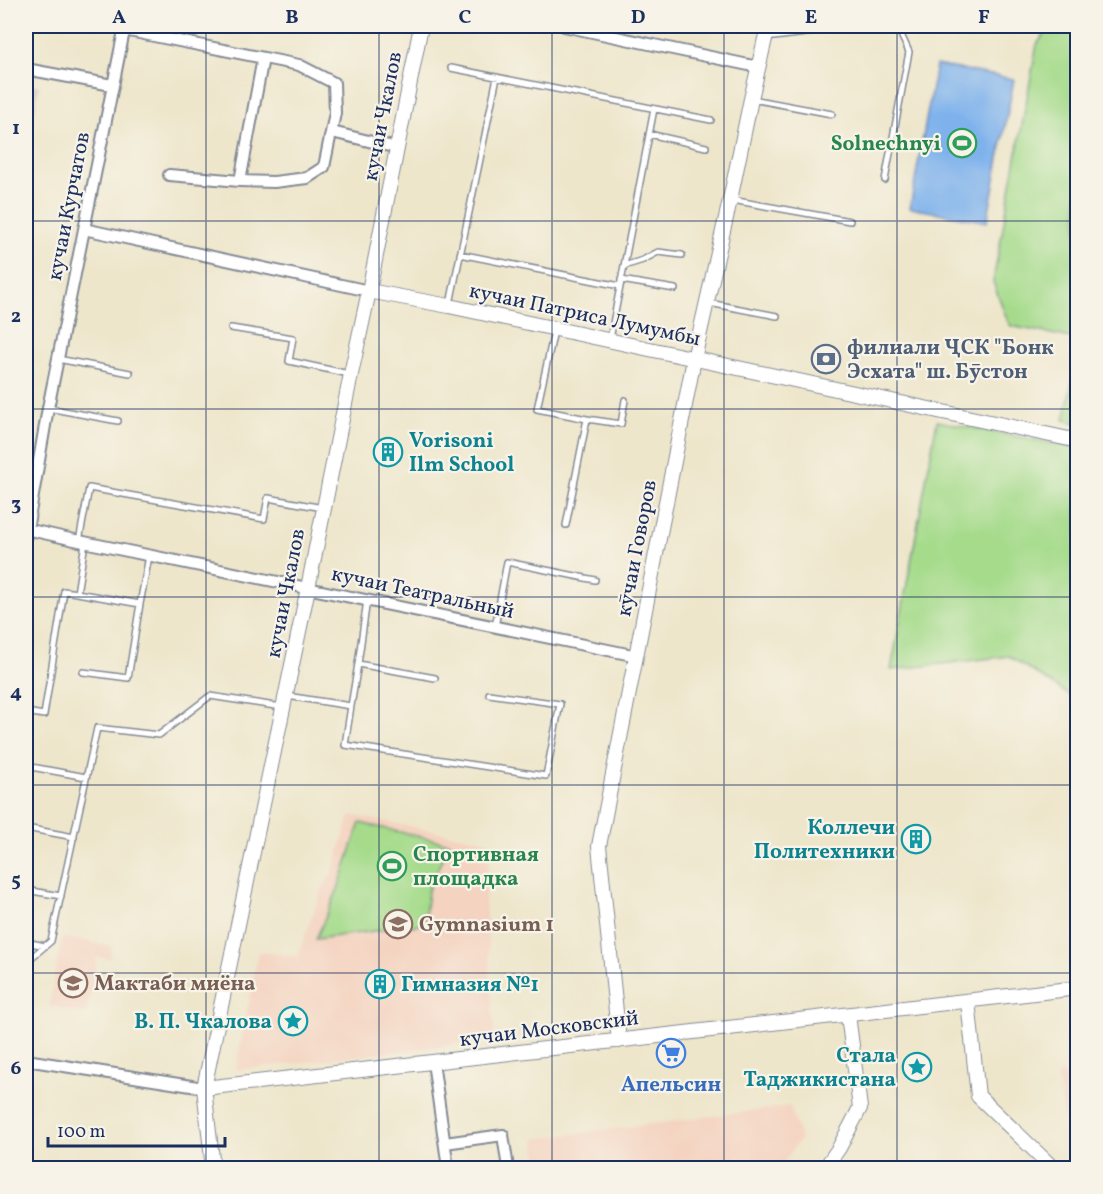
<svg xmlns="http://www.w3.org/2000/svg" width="1103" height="1194" font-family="Vollkorn,serif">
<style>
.built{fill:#f4d3c0}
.industrial{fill:#d0c0bc}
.green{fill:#a5db8b;stroke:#608574;stroke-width:1.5}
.water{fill:#7fb2ec;stroke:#4d70a5;stroke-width:1.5}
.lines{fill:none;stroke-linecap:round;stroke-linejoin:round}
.service-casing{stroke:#848a94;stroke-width:8}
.minor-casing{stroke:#848a94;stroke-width:14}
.tertiary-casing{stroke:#848a94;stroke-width:16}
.service{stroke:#fff;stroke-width:5}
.minor{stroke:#fff;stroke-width:10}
.tertiary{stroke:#fff;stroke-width:14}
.grid{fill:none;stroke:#1b2f5e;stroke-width:1.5;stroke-opacity:0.55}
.labels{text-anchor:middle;stroke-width:4.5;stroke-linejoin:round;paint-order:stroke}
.street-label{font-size:21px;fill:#1b2f5e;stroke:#f7f3e8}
.leisure-label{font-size:21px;font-weight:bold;fill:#27864d;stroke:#f7f3e8;text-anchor:end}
.service-label{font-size:21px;font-weight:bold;fill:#4e5e75;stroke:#f7f3e8;text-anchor:start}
.culture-label{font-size:21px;font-weight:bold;fill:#0d838f;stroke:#f7f3e8;text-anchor:end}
.education-label{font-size:21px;font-weight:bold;fill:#785e54;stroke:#f7f3e8;text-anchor:start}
.shop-label{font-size:21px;font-weight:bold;fill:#366cbe;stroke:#f7f3e8}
.neatline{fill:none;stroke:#1b2f5e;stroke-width:2}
.grid-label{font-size:20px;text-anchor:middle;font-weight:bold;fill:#1b2f5e}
</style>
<rect width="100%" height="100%" fill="#f7f3e8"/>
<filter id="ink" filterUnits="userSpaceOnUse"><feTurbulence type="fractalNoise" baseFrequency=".0167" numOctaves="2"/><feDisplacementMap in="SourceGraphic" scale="12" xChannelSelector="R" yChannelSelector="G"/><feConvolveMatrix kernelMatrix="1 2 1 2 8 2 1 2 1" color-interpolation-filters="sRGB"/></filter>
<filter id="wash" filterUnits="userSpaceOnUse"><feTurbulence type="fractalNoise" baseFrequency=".008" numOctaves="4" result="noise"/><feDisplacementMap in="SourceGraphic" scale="24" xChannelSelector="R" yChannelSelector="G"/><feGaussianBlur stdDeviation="1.35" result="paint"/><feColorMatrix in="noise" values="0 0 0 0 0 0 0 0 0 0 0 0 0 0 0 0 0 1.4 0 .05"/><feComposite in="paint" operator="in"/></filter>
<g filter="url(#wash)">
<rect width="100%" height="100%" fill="#eee6cb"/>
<path class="built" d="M350 815 492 842 485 895 494 1035 486 1041 236 1070 258 952 298 956 321 891 333 872Z
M62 937 112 946 110 959 97 957 86 1014 49 1006Z
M1077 1072H1078L1077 1131 1065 1120 1057 1075Z
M790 1106 801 1139 779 1168H539L535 1139Z"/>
<path class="industrial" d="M26 84 39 86 26 161Z"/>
<path class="green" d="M1051 26H1077V339L1011 326 1008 322 993 282 1037 44Z
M1077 362V423L1064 420Z
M937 421 1077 448V700L1009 656 891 670Z
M360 823 449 843 428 891 424 924 316 939 338 889Z"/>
<path class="water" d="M936 65 1014 79 987 222 910 208Z"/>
</g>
<g filter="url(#ink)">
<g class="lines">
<g class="service-casing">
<path id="service" d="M766 38 814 32 817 26
M451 68 711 120
M752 99 832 114
M649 134 706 147
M885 180 909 52 897 26
M732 200 850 221
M460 254 620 286
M624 266 643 260 658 252 682 255
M621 280 675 289
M709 303 777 316
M450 304 497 77
M231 328 293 338 289 361 349 374
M554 331 537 409 587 419 566 525
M610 339 654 109
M58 359 130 373
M48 408 118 421
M587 419 621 424 625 400
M79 541 89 488 264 519 268 498 323 508
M77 593 140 604 128 678 83 672
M367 600 358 664 435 678
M140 604 149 556
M495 627 507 562 595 580
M287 696 351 706 345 745 546 776 560 704 489 694
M351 706 358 664
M26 712 44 715 64 591 77 593 85 543
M26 766 86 777
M26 828 74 837
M26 890 61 896
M26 942 45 946
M26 962 51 941 97 728 159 735 210 696 282 707"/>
</g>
<g class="minor-casing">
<path id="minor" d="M564 26 758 67
M124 30 299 65 334 83 335 113 324 167 307 178 274 182 240 181 169 175
M26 69 112 85
M332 132 397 148
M240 181 263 58
M84 229 369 291
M26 529 79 541 637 656
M26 536 48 408 125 26
M26 1060 204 1088
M433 1062 448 1168
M445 1143 503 1135 508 1168"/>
</g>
<g class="tertiary-casing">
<path id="tertiary" d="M369 291 449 306 1078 441
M968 1001 978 1096 1053 1168
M619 1041 599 846 694 359 730 200 751 99 768 26
M204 1088 1078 988
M213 1168 204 1088 308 588 351 374 369 291 421 26
M825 1168 839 1148 860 1108 848 1015"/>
</g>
<use href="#service" class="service"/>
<use href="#minor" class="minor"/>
<use href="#tertiary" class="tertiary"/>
</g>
</g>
<path class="grid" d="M206 26V1168M379 26V1168M552 26V1168M724 26V1168M897 26V1168M26 221H1078M26 409H1078M26 597H1078M26 785H1078M26 973H1078"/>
<defs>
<g id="stadium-ring" transform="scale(1.5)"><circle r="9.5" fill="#f7f3e8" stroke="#2e9e5b" stroke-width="1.5"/><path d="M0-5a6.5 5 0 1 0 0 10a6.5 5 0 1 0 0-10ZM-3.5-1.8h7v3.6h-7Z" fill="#2e9e5b"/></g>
<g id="bank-ring" transform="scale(1.5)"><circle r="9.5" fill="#f7f3e8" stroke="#5c6f8a" stroke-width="1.5"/><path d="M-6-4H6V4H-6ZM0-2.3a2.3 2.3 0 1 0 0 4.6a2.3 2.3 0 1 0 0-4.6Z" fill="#5c6f8a"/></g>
<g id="building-ring" transform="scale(1.5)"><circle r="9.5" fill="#f7f3e8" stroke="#0f9aa8" stroke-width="1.5"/><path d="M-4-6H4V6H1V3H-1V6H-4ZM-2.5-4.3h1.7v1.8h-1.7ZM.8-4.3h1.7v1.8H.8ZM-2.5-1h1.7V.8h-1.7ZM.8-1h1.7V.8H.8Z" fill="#0f9aa8"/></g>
<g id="school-ring" transform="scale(1.5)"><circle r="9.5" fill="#f7f3e8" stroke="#8d6e63" stroke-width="1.5"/><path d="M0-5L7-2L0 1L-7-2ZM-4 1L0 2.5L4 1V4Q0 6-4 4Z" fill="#8d6e63"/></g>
<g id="sight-ring" transform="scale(1.5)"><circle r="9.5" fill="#f7f3e8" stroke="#0f9aa8" stroke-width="1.5"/><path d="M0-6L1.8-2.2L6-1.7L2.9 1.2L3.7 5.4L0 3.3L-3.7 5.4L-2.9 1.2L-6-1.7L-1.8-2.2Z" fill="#0f9aa8"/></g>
<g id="supermarket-ring" transform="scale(1.5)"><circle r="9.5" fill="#f7f3e8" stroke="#3f7fe0" stroke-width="1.5"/><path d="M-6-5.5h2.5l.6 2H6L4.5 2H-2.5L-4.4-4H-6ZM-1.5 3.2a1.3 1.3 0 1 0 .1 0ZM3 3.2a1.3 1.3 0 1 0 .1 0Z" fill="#3f7fe0"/></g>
</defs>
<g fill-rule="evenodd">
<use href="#stadium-ring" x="962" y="143"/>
<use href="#bank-ring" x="826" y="359"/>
<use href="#building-ring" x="388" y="452"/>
<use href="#building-ring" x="916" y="839"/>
<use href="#stadium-ring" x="392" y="866"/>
<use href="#school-ring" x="398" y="924"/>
<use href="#school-ring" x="73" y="983"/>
<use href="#building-ring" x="380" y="984"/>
<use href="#sight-ring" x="293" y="1021"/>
<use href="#supermarket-ring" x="671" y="1053"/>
<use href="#sight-ring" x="917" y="1067"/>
</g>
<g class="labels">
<g class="street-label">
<text transform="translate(382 116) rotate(-79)" y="7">кучаи Чкалов</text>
<text transform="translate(68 206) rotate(-79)" y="7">кучаи Курчатов</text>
<text transform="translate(585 314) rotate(12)" y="7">кучаи Патриса Лумумбы</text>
<text transform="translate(636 548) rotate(-79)" y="7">кӯчаи Говоров</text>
<text transform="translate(423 592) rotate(12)" y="7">кучаи Театральный</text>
<text transform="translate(285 593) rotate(-79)" y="7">кучаи Чкалов</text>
<text transform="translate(549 1028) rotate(-7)" y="7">кучаи Московский</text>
</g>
<g class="leisure-label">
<text x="941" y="150">Solnechnyi</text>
<text x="413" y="861" text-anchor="start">Спортивная<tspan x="413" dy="24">площадка</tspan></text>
</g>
<g class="service-label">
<text x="847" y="354">филиали ҶСК "Бонк<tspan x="847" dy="24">Эсхата" ш. Бӯстон</tspan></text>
</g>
<g class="culture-label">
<text x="409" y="447" text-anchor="start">Vorisoni<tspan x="409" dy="24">Ilm School</tspan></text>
<text x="895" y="834">Коллечи<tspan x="895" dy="24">Политехники</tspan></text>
<text x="401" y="991" text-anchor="start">Гимназия №1</text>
<text x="272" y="1028">В. П. Чкалова</text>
<text x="896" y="1062">Стала<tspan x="896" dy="24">Таджикистана</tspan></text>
</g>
<g class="education-label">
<text x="419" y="931">Gymnasium 1</text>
<text x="94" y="990">Мактаби миёна</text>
</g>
<g class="shop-label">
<text x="671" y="1091">Апельсин</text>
</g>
</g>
<rect width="1103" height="1194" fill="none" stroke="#f7f3e8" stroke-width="66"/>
<path d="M48 1137v9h177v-9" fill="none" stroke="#1b2f5e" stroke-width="3"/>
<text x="57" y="1137" font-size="18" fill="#1b2f5e" stroke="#f7f3e8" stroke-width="4.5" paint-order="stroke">100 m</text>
<rect x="33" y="33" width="1037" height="1128" class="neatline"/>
<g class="grid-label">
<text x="119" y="23">A</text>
<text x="292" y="23">B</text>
<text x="465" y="23">C</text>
<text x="638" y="23">D</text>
<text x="811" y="23">E</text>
<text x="984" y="23">F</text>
<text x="16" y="134">1</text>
<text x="16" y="322">2</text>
<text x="16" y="510">3</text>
<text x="16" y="698">4</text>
<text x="16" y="886">5</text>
<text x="16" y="1074">6</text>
</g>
</svg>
